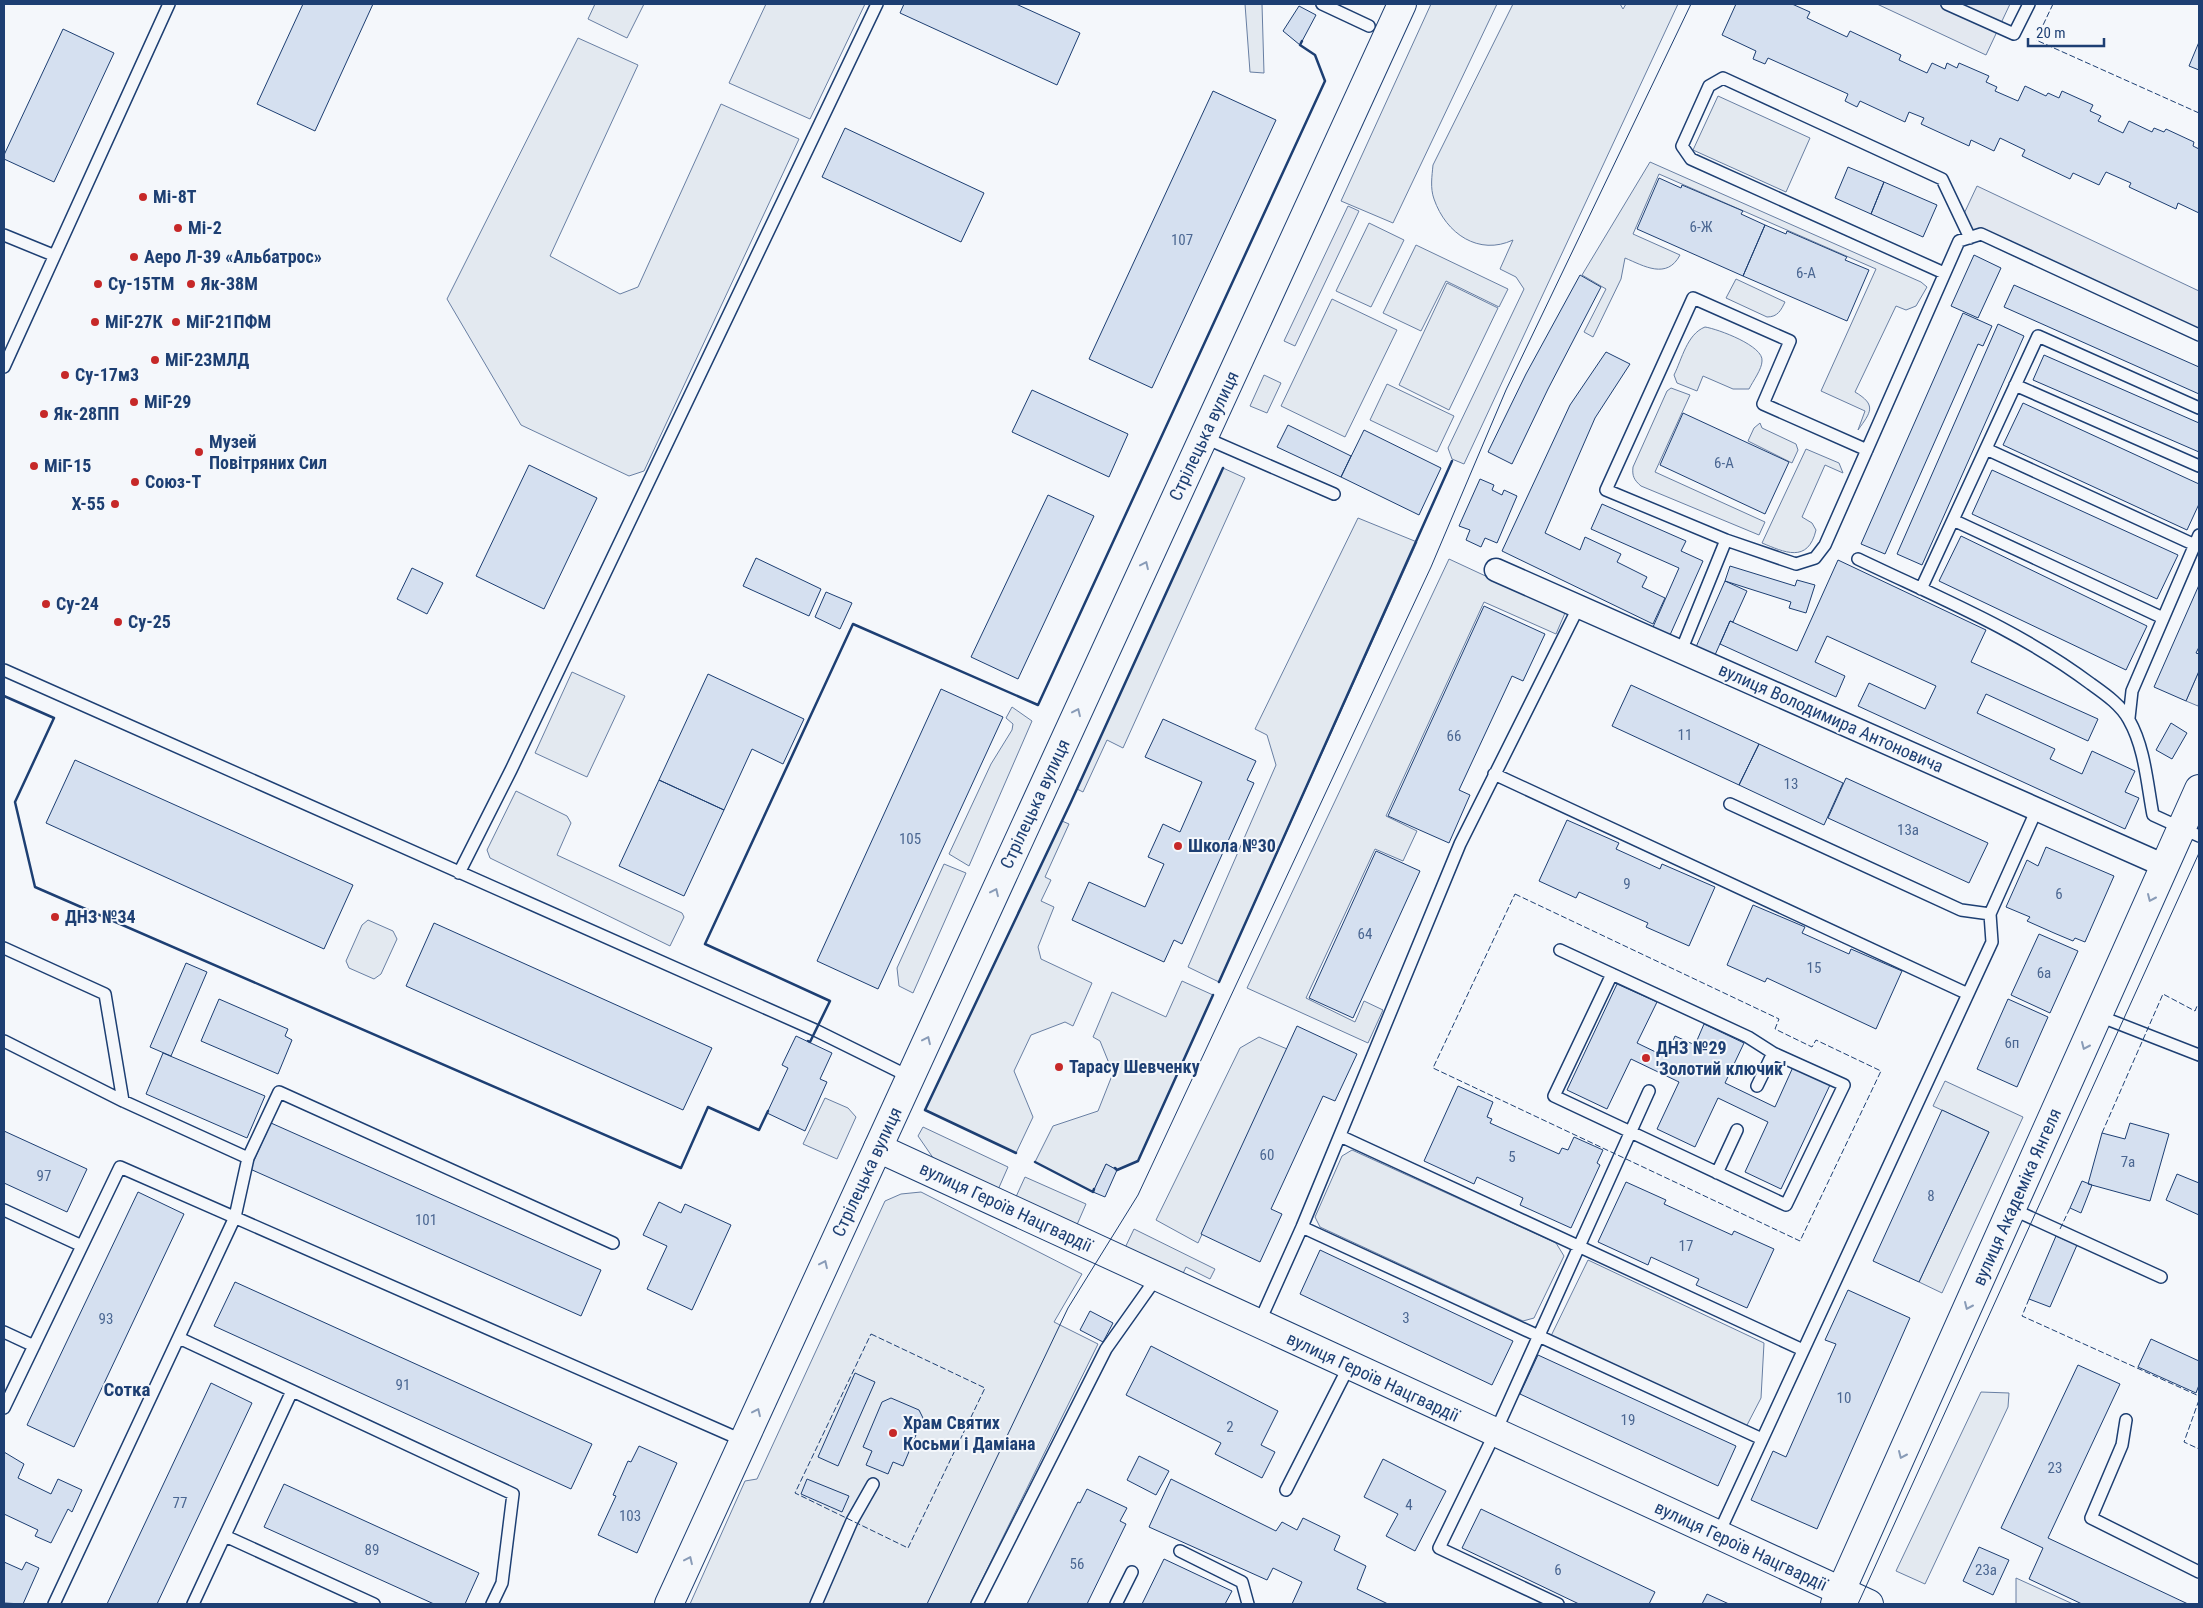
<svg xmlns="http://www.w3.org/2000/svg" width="2203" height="1608" font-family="'Roboto Condensed',sans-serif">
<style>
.green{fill:#e3e9f0;stroke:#687fa3}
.parking{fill:#e3e8f0;stroke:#687fa3}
.building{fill:#d5e0f0;stroke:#1d3f73}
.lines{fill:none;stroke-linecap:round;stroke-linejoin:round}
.service-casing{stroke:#1d3f73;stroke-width:14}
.minor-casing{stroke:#1d3f73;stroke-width:25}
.tertiary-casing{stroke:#1d3f73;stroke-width:30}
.secondary-casing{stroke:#1d3f73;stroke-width:30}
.service{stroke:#f4f7fb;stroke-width:11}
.minor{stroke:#f4f7fb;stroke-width:22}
.tertiary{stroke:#f4f7fb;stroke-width:28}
.secondary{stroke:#f4f7fb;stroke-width:28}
.tram{stroke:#1d3f73;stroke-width:1}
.fence{stroke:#1d3f73;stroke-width:1;stroke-dasharray:6 2.5;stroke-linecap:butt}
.wall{stroke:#1d3f73;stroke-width:2.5}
.oneway{stroke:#889bb7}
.poi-dot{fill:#c62828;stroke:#f4f7fb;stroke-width:2}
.labels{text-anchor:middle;stroke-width:4;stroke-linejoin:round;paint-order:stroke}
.number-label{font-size:15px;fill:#4b6792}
.poi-label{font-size:18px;font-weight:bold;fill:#1d3f73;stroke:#f4f7fb;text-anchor:start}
.street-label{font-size:18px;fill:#1d3f73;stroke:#f4f7fb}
.neighbourhood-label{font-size:19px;font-weight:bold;fill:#1d3f73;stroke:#f4f7fb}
</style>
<rect width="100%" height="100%" fill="#f4f7fb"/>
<path class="green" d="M595 4H644L627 38 588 19Z
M766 4H865L810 119 729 83Z
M1245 4H1262L1264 73 1250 72Z
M1431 4H1497L1393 223 1341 201Z
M1513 4H1620L1623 9 1626 4H1678L1464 464 1452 459 1448 448 1524 289 1516 277 1500 269 1513 240C1479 256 1446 234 1434 199 1430 188 1432 176 1433 165Z
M578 38 638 65 550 256 620 294 638 287 721 104 799 139 644 471 629 476 521 425 447 299Z
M1718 96 1810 138 1786 192 1693 150Z
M1650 162 1921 282 1927 287 1916 306 1906 310 1896 306 1855 392C1877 405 1871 412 1858 430L1865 411 1821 391 1876 269 1659 174 1633 234 1680 255C1667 280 1644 266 1625 258L1621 279 1593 337 1584 332 1606 289 1582 275Z
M1369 223 1404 240 1371 307 1336 291Z
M1416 245 1508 289 1499 307 1446 281 1421 331 1383 313Z
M1736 279 1785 302C1781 310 1778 317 1767 317L1726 298Z
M1447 283 1498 308 1449 410 1399 385Z
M1332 299 1397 330 1345 437 1281 406Z
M1705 327C1718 329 1764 346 1762 361 1762 369 1753 381 1749 389H1733L1703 376 1697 391 1677 383 1674 375C1682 359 1687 334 1705 327Z
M1264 375 1281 383 1267 413 1250 406Z
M1387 384 1454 416 1437 452 1370 420Z
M1671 388 1690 395 1655 472 1765 522 1759 535 1641 486C1634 480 1632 476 1633 467L1667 391Z
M1760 423 1762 428 1796 444 1798 450 1792 463 1748 441 1754 428Z
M1806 449 1839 463 1843 473 1825 465 1802 517 1812 523 1816 530C1808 564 1784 552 1762 543Z
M1223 468 1245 478 1123 748 1107 740 1083 792 1077 789Z
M1358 518 1417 542 1219 982 1188 967 1276 765 1267 735 1255 729Z
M1449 559 1565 613 1556 634 1484 602 1386 816 1417 831 1403 861 1375 849 1306 998 1355 1022 1364 1001 1383 1010 1368 1043 1247 988Z
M2199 671V702L2198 706 2186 701Z
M572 672 625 696 587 777 535 753Z
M1012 707 1032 721 969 866 949 854 991 764 1012 730 1013 724 1006 718Z
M516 791 567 816 571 823 557 855 682 913 684 917 670 946 490 858 487 850Z
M1062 821 1069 824 1045 877 1051 880 1041 901 1054 907 1038 947 1041 959 1092 983 1073 1026 1065 1022 1031 1035 1014 1071 1033 1117 1016 1153 925 1110Z
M944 864 966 873 913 993 899 986 897 968Z
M368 920 393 931 397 939 381 974 374 979 349 968 346 961 362 925Z
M1182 981 1213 995 1138 1161 1117 1170 1106 1164 1093 1192 1035 1162 1053 1126 1098 1111 1113 1073 1100 1041 1093 1037 1112 992 1166 1017Z
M1259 1037 1287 1049 1198 1243 1156 1220 1240 1048Z
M1945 1081 2023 1117 1942 1293 1919 1282 1989 1132 1933 1106Z
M825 1098 848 1108 856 1117 837 1159 803 1144Z
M923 1127 1008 1167 997 1192 938 1165 918 1136Z
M1352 1150 1556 1243 1564 1256 1534 1318 1523 1321 1320 1227 1315 1217 1342 1156Z
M1025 1177 1086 1204 1076 1227 1015 1199Z
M921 1192 1082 1274 1054 1322 1098 1344 970 1604H690L745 1481 757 1479 885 1201 901 1194Z
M1134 1229 1215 1269 1210 1279 1186 1267 1180 1280 1123 1252Z
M1588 1260 1764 1343 1761 1398 1746 1427 1551 1336Z
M1981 1392 2009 1393 2008 1407 1925 1584 1896 1571Z
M2016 1578 2073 1604H2016Z"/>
<path class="parking" d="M1877 4H2010L1986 55Z
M1977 186 2199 291V335L1966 228 1962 218Z
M1348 206 1359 211 1295 346 1284 341Z"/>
<path class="building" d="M303 4H373L315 131 257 104Z
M904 4H1016L1080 33 1057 85 900 13Z
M1736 4H1792L1810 12 1807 18 1847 37 1850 31 1901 55 1899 60 1927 73 1932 63 1945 69 1947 63 1957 68 1959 63 1989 76 1986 82 1997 87 1995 91 2018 101 2025 86 2046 96 2048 93 2059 98 2062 91 2093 105 2090 111 2101 116 2098 121 2123 133 2129 121 2152 132 2154 128 2164 132 2166 129 2194 142 2193 146 2199 149V213L2178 203 2176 209 2129 187 2131 183 2106 172 2099 185 2073 173 2070 179 2022 156 2025 150 2000 138 1994 151 1971 140 1969 146 1921 124 1924 118 1909 112 1905 122 1860 101 1857 107 1845 101 1848 94 1768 58 1765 64 1753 59 1756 51 1722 35Z
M1299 6 1316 15 1300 45 1283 31Z
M63 29 114 53 54 182 4 159V155Z
M2199 42V70L2189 66Z
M1213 91 1276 120 1152 388 1089 359Z
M845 128 984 193 961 242 822 177Z
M1848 167 1884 182 1871 214 1835 198Z
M1659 178 1681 188 1682 185 1743 211 1741 214 1765 225 1743 276 1637 229Z
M1884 182 1937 205 1923 237 1871 214Z
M1765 225 1786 234 1787 231 1847 257 1845 260 1869 270 1847 321 1743 276Z
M1974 255 2001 268 1978 318 1951 306Z
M1580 275 1601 287 1548 389 1512 464 1488 452 1526 374Z
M2014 285 2199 367V394L2004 307Z
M1963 313 1992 326 1983 346 1978 344 1885 554 1861 544Z
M1998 324 2024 336 1922 565 1897 554Z
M1606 352 1630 364 1595 418 1545 533 1580 550 1585 537 1621 554 1617 562 1647 577 1642 587 1665 598 1653 624 1502 551 1570 405Z
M2044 355 2199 423V452L2033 380Z
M1032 390 1128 434 1109 477 1012 432Z
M2023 403 2199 484V504L2187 530 2003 445Z
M1683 413 1789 462 1765 514 1660 465Z
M1288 425 1351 456 1341 477 1277 447Z
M1364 430 1441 468 1419 515 1341 477Z
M529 465 597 498 544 609 476 576Z
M1992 470 2178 555 2157 599 1972 514Z
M1480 479 1494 485 1492 490 1502 495 1504 490 1517 496 1497 543 1485 538 1481 547 1466 540 1470 530 1459 526Z
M1048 495 1094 516 1018 679 971 657Z
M1602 504 1686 541 1681 551 1703 561 1670 635 1653 627 1679 568 1591 529Z
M1961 536 2147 626 2126 670 1939 581Z
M756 558 821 589 809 616 743 586Z
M1838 560 1986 630 1971 662 2098 719 2088 741 1986 694 1977 713 2055 749 2050 759 2082 774 2092 751 2135 771 2125 792 2139 798 2125 829 1858 706 1869 683 1925 709 1936 686 1827 636 1815 662 1845 676 1836 697 1720 644 1730 621 1797 651Z
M1730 566 1795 586 1797 580 1815 585 1806 613 1789 608 1791 602 1725 581Z
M412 568 443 583 427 614 397 599Z
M1725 581 1747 591 1733 622 1730 621 1715 655 1696 647Z
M2199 585V647L2196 653 2199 654V671L2186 701 2154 687Z
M826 592 852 603 840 629 815 617Z
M1484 606 1545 634 1523 681 1512 676 1459 790 1470 795 1449 843 1388 816Z
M708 674 804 719 783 764 752 749 724 810 659 780Z
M1631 685 1759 744 1739 785 1612 726Z
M941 689 1003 717 878 989 817 961Z
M1163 719 1256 761 1247 780 1254 783 1182 944 1174 940 1164 962 1072 920 1089 882 1145 907 1164 864 1148 857 1163 824 1180 832 1202 782 1145 757Z
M2171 723 2187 733 2172 759 2156 750Z
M1759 744 1843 783 1824 825 1739 785Z
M75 760 353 885 324 949 46 823Z
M1846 778 1988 843 1969 883 1828 818Z
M659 780 724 810 684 896 619 866Z
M1567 820 1619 843 1616 849 1660 869 1662 864 1715 887 1689 946 1646 927 1648 923 1579 892 1576 898 1539 881Z
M2046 847 2114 876 2085 942 2075 938 2073 941 2054 933 2027 921 2030 917 2006 907 2027 860 2038 866Z
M1376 851 1420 871 1353 1018 1309 998Z
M1753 905 1805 927 1802 933 1849 954 1851 949 1902 971 1876 1029 1767 978 1765 982 1727 965Z
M434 923 712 1048 683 1110 406 986Z
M2039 934 2078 951 2050 1013 2011 995Z
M186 963 207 972 171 1056 150 1047Z
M1617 984 1657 1002 1637 1043 1666 1057 1675 1036 1695 1045 1704 1024 1744 1043 1725 1083 1775 1107 1793 1067 1830 1085 1781 1189 1745 1172 1768 1122 1718 1098 1695 1147 1657 1129 1679 1082 1631 1059 1607 1109 1567 1090Z
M219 999 288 1029 285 1036 292 1040 278 1074 201 1041Z
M2008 999 2048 1017 2017 1087 1977 1069Z
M1297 1026 1357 1054 1335 1101 1323 1096 1271 1209 1282 1214 1260 1262 1201 1234Z
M796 1036 832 1053 820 1079 827 1082 805 1131 767 1113 788 1068 782 1065Z
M163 1053 265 1096 247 1138 146 1094Z
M1458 1086 1493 1102 1487 1117 1492 1119 1490 1123 1559 1154 1562 1148 1568 1150 1574 1137 1603 1150 1597 1163 1600 1165 1571 1228 1520 1205 1523 1198 1477 1177 1474 1184 1424 1161Z
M1942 1110 1989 1132 1919 1282 1873 1261Z
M271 1123 601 1270 581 1316 250 1169Z
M2130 1123 2169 1134 2150 1201 2088 1184 2102 1133 2125 1139Z
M4 1131 87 1169 67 1212 4 1183Z
M1106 1164 1117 1170 1105 1197 1093 1192Z
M2177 1174 2199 1183V1215L2166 1200Z
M2082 1181 2092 1185 2081 1213 2070 1208Z
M1626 1182 1666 1200 1664 1204 1732 1235 1734 1231 1774 1249 1747 1308 1696 1285 1699 1279 1651 1257 1648 1265 1598 1242Z
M138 1192 184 1214 74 1447 27 1425Z
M659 1202 681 1213 685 1204 731 1225 692 1310 647 1289 667 1246 643 1235Z
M2056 1236 2077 1245 2050 1307 2029 1299Z
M1320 1250 1513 1341 1492 1385 1300 1294Z
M235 1282 592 1444 571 1489 214 1326Z
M1848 1290 1910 1318 1817 1529 1751 1500 1773 1451 1786 1457 1836 1344 1825 1340Z
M1090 1311 1113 1323 1103 1342 1080 1330Z
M2151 1339 2199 1361V1385L2196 1393 2138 1367Z
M1151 1346 1278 1411 1261 1445 1275 1452 1262 1478 1215 1454 1221 1443 1126 1395Z
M1538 1355 1736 1446 1718 1486 1520 1394Z
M2078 1365 2120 1384 2048 1538 2188 1604H2082L2029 1579 2043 1548 2001 1528Z
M855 1373 875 1382 838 1466 818 1457Z
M211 1383 252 1403 157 1604H107Z
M891 1398 919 1410 923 1418 903 1466 893 1462 888 1474 866 1465 872 1451 863 1447 882 1402Z
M639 1446 677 1463 637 1553 598 1535 616 1496 613 1495 628 1461 631 1462Z
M4 1452 24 1464 18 1478 51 1494 58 1479 82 1490 72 1512 68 1509 51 1543 35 1536 38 1530 4 1514Z
M1139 1456 1169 1471 1156 1495 1127 1480Z
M1383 1459 1446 1491 1415 1551 1386 1536 1398 1514 1364 1497Z
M807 1479 849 1496 842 1512 801 1494Z
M1171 1479 1276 1531 1282 1522 1297 1530 1303 1518 1340 1536 1334 1550 1366 1566 1357 1589 1388 1604H1292L1302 1582 1273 1568 1267 1580 1149 1527Z
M284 1484 479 1573 465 1604H434L264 1527Z
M1087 1489 1127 1508 1120 1521 1126 1524 1087 1604H1027L1078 1502 1080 1503Z
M1481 1509 1655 1592 1649 1604H1579L1462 1548Z
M1979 1547 2009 1560 1993 1595 1963 1581Z
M1164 1559 1232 1591 1225 1604H1142Z
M4 1562 22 1570 26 1562 39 1568 23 1604 4 1603Z
M1707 1594 1729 1604H1702Z"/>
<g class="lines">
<g class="service-casing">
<path id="service" d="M1322 4 1369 26
M1947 4 2014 34 2029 4
M4 235 53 255
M1944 273 1691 159 1682 146 1709 86 1723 78 1942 179 1970 238
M4 367 169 4
M2015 385 2199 466
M1203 437 1334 494
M1986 449 2195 545
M1867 450 1763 404 1790 341 1693 298 1606 490 1726 540 1796 564 1815 558 1825 545 1959 241 1981 234 2199 335
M1953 520 2163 618
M1858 559C1937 597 2021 631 2091 684 2105 694 2121 705 2129 720 2145 748 2147 784 2153 815L2199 836
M1921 589 2038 336 2199 408
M1681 651 1726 540
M4 670 815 1030 910 1077
M2129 718 2132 691 2199 535
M1494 774 1968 994
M459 873 511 770 877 4
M1990 914 2037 809
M4 948 105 994 123 1101
M1560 950 1748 1037 1773 1053 1844 1085 1786 1205 1554 1096 1612 974
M2099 1016 2199 1055
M4 1041 123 1101 248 1158
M1757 1086 1773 1053
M1340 1136 1803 1350
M1717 1173 1737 1130
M2012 1209 2161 1277
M4 1210 82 1246
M1302 1227 1762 1439
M1259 1323 1302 1227 1460 844 1579 606
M4 1332 34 1346
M179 1338 513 1494 502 1583 492 1604
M4 1408 120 1167 744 1441
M2126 1420 2122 1445 2091 1518 2199 1572
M1286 1490 1349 1366
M1718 1535 1992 942 1990 914 1961 910 1730 804
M225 1536 374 1604
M1180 1551 1242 1582 1248 1604
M54 1604 235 1217 248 1158 279 1092 613 1243
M193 1604 292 1391
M816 1604 852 1521 873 1484
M977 1604 1106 1349 1157 1277
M1116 1604 1132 1572
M1558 1604 1439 1548 1495 1433 1649 1091"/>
</g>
<g class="minor-casing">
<path id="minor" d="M1496 570 2165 866"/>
</g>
<g class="tertiary-casing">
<path id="tertiary" d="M878 1148 1869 1604"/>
</g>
<g class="secondary-casing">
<path id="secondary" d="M669 1604 1402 4
M1835 1604 2199 789"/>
</g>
<use href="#service" class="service"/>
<use href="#minor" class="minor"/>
<use href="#tertiary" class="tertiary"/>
<use href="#secondary" class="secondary"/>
<path class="tram" d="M927 1604 1068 1308 1138 1195 1431 567 1506 390 1691 4
M1858 1604 2199 853"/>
<path class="fence" d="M2053 4 2036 40 2199 113
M1515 894 1779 1019 1775 1029 1812 1047 1816 1040 1881 1071 1800 1241 1433 1068Z
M2199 916V920
M2102 1133 2163 994 2195 1011 2197 1006
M2060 1229 2070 1208
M2029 1299 2022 1316 2199 1396
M871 1334 985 1388 908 1548 795 1493Z
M2199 1400 2184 1442 2199 1449"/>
<path class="wall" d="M4 696 54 718 15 802 35 887 681 1168 708 1107 759 1130 768 1111
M1219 982 1452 461
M808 1041 810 1042 830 1001 705 944 853 624 1038 705 1325 81 1315 55 1300 45 1302 41
M1016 1153 925 1110 1071 802 1223 468
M1035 1162 1093 1192 1094 1189
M1115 1168 1117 1170 1138 1161 1213 995"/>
</g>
<defs><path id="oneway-chevron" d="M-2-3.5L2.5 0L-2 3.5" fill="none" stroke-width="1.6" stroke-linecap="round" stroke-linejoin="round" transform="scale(1.25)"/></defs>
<g class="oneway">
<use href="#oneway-chevron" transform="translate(1145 565) rotate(-65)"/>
<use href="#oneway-chevron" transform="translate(1077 712) rotate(-65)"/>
<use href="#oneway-chevron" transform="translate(995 892) rotate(-65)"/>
<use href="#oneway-chevron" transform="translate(2151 898) rotate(114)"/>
<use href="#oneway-chevron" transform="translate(927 1040) rotate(-65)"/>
<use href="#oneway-chevron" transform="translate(2085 1046) rotate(114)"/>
<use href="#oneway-chevron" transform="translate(824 1264) rotate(-65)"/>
<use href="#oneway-chevron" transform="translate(1968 1306) rotate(114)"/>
<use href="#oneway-chevron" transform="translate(757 1412) rotate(-65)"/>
<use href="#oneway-chevron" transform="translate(1902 1455) rotate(114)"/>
<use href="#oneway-chevron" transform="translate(689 1560) rotate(-65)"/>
</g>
<g class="poi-dot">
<circle cx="143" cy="197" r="5"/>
<circle cx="178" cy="228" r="5"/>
<circle cx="134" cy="257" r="5"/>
<circle cx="98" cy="284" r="5"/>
<circle cx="191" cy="284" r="5"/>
<circle cx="95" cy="322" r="5"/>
<circle cx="176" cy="322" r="5"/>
<circle cx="155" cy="360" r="5"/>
<circle cx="65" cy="375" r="5"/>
<circle cx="134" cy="402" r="5"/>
<circle cx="44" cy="414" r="5"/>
<circle cx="199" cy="452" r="5"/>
<circle cx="34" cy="466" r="5"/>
<circle cx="135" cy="482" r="5"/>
<circle cx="115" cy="504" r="5"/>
<circle cx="46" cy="604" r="5"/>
<circle cx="118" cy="622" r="5"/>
<circle cx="1178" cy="846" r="5"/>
<circle cx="55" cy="917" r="5"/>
<circle cx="1646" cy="1058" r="5"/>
<circle cx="1059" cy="1067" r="5"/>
<circle cx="893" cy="1433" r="5"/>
</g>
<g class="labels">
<g class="number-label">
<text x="1701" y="232">6-Ж</text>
<text x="1182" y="245">107</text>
<text x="1806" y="278">6-А</text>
<text x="1724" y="468">6-А</text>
<text x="1685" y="740">11</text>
<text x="1454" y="741">66</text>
<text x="1791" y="789">13</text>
<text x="1908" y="835">13а</text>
<text x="910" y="844">105</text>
<text x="1627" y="889">9</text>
<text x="2059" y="899">6</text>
<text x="1365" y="939">64</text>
<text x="1814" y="973">15</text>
<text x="2044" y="978">6а</text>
<text x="2012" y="1048">6п</text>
<text x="1267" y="1160">60</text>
<text x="1512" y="1162">5</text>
<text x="2128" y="1167">7а</text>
<text x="44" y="1181">97</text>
<text x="1931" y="1201">8</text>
<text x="426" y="1225">101</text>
<text x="1686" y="1251">17</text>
<text x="1406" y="1323">3</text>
<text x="106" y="1324">93</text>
<text x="403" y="1390">91</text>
<text x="1844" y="1403">10</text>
<text x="1628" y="1425">19</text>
<text x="1230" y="1432">2</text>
<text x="2055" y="1473">23</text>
<text x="180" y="1508">77</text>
<text x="1409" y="1510">4</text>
<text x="630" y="1521">103</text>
<text x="372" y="1555">89</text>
<text x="1077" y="1569">56</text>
<text x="1558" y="1575">6</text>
<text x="1986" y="1575">23а</text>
</g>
<g class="poi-label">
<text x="153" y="203">Мі-8Т</text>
<text x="188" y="234">Мі-2</text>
<text x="144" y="263">Аеро Л-39 «Альбатрос»</text>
<text x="108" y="290">Су-15ТМ</text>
<text x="201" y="290">Як-38М</text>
<text x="105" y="328">МіГ-27К</text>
<text x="186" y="328">МіГ-21ПФМ</text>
<text x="165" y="366">МіГ-23МЛД</text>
<text x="75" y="381">Су-17м3</text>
<text x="144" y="408">МіГ-29</text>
<text x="54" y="420">Як-28ПП</text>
<text x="209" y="448">Музей<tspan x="209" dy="21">Повітряних Сил</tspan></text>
<text x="44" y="472">МіГ-15</text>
<text x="145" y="488">Союз-Т</text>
<text x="105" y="510" text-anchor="end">Х-55</text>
<text x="56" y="610">Су-24</text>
<text x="128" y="628">Су-25</text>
<text x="1188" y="852">Школа №30</text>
<text x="65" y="923">ДНЗ №34</text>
<text x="1656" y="1054">ДНЗ №29<tspan x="1656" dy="21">'Золотий ключик'</tspan></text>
<text x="1069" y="1073">Тарасу Шевченку</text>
<text x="903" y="1429">Храм Святих<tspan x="903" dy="21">Косьми і Даміана</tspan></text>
</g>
<g class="street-label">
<text transform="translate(1204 436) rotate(-65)" y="6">Стрілецька вулиця</text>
<text transform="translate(1831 718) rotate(24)" y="6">вулиця Володимира Антоновича</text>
<text transform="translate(1035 804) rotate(-65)" y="6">Стрілецька вулиця</text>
<text transform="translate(867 1172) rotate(-65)" y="6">Стрілецька вулиця</text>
<text transform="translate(2017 1197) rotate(-66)" y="6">вулиця Академіка Янгеля</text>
<text transform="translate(1006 1207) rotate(25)" y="6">вулиця Героїв Нацгвардії</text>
<text transform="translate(1373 1377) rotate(25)" y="6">вулиця Героїв Нацгвардії</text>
<text transform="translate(1741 1546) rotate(25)" y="6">вулиця Героїв Нацгвардії</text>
</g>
<g class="neighbourhood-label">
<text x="127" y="1396">Сотка</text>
</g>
</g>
<rect width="2203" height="1608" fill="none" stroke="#1d3f73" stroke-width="10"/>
<path d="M2028 38v8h76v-8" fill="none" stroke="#1d3f73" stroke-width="2.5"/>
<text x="2036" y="38" font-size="15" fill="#1d3f73" stroke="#f4f7fb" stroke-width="4" paint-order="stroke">20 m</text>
</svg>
